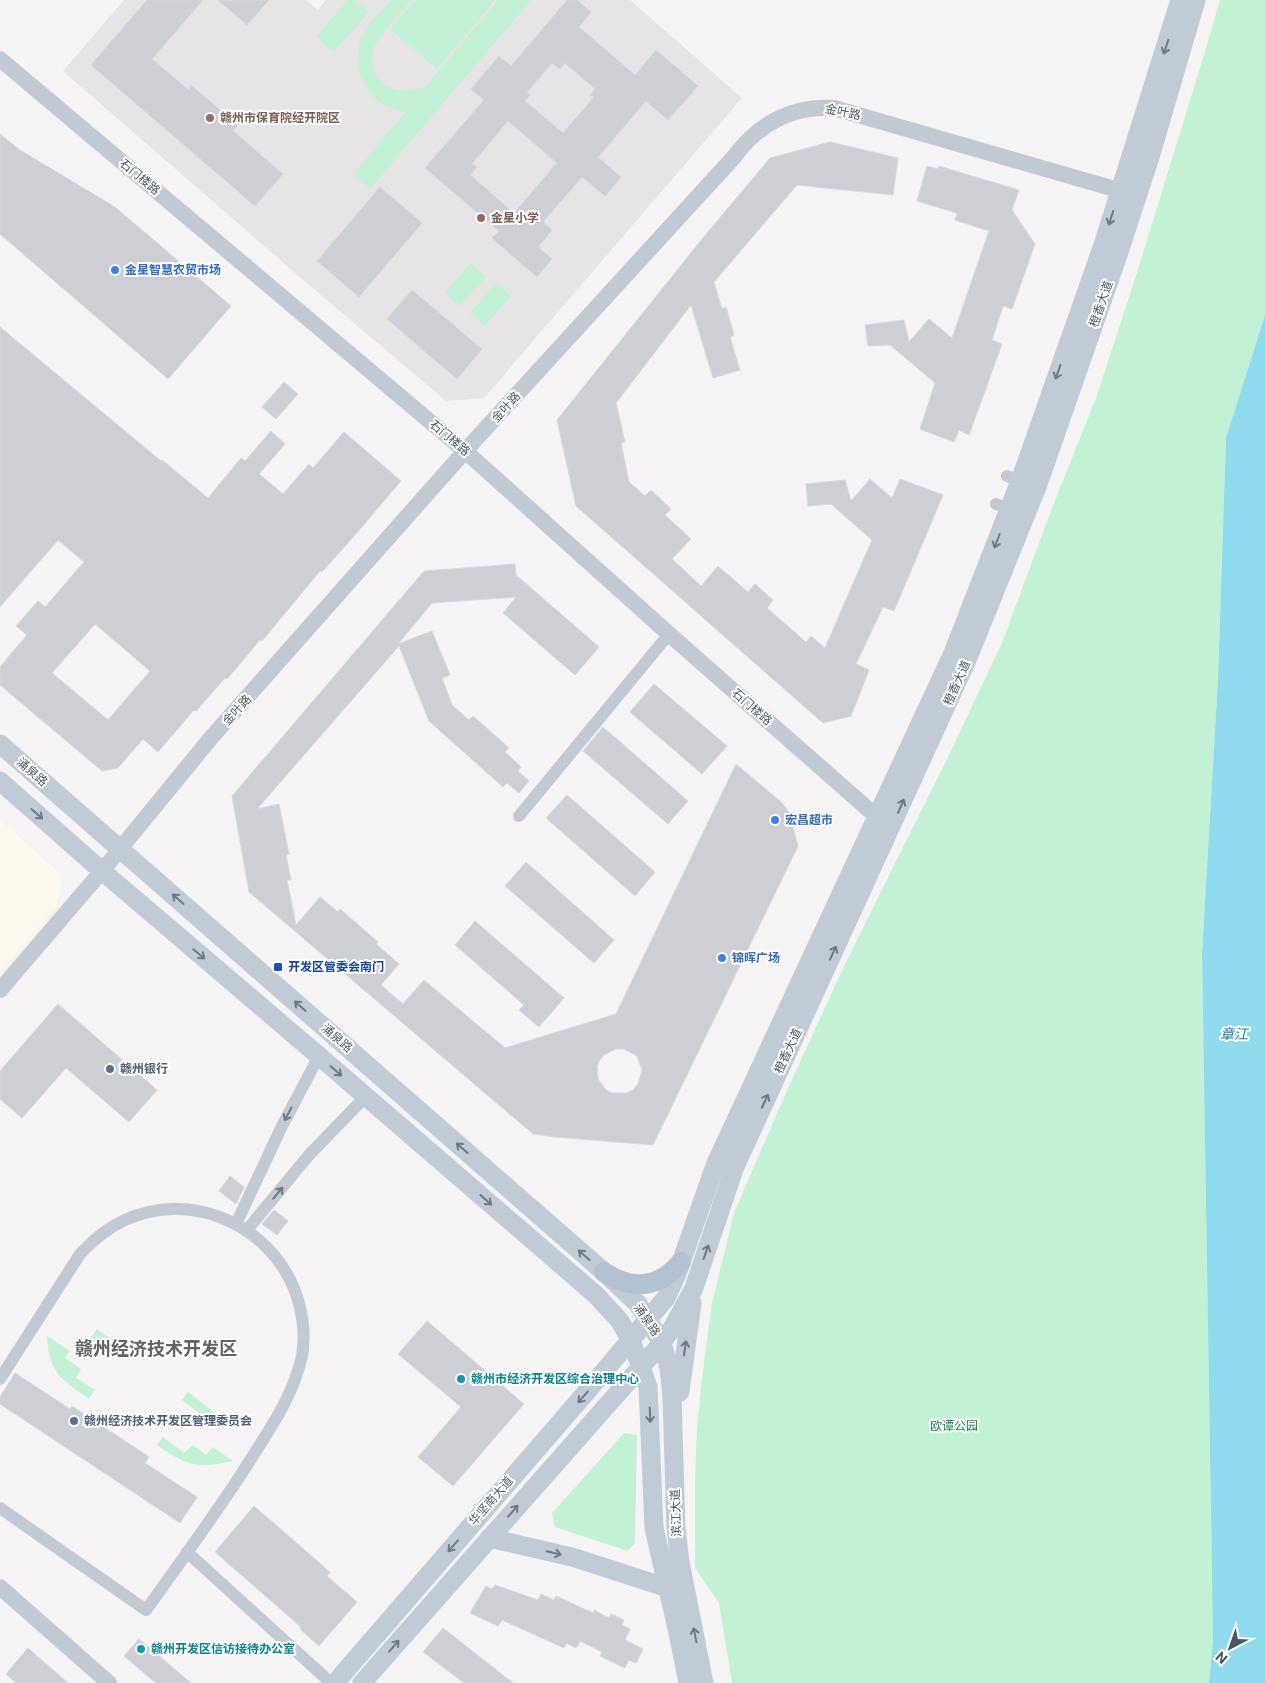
<svg xmlns="http://www.w3.org/2000/svg" width="1265" height="1683" font-family="Roboto,'Noto Sans SC',sans-serif">
<style>
.commercial{fill:#fdf9ef}
.education{fill:#e6e4e5}
.green{fill:#c3f1d5}
.water{fill:#90daee}
.building{fill:#cdcfd5;stroke:#d7d9de;fill-rule:evenodd}
.lines{fill:none;stroke-linecap:round;stroke-linejoin:round}
.minor{stroke:#c1cad2;stroke-width:12}
.tertiary{stroke:#c1cad2;stroke-width:16}
.secondary{stroke:#c1cbd6;stroke-width:19}
.primary{stroke:#b3c2d1;stroke-width:20}
.oneway{stroke:#6e7984}
.oneway2{stroke:#6e7983}
.education-dot{fill:#8d6e63;stroke:#fff;stroke-width:2}
.shop-dot{fill:#3f7fe0;stroke:#fff;stroke-width:2}
.transit-dot{fill:#1a4fb4;stroke:#fff;stroke-width:2}
.service-dot{fill:#5c6f8a;stroke:#fff;stroke-width:2}
.culture-dot{fill:#0f9aa8;stroke:#fff;stroke-width:2}
.labels{text-anchor:middle;stroke-width:4;stroke-linejoin:round;paint-order:stroke}
.street-label{font-size:12px;fill:#4a5661;stroke:#fff}
.education-label{font-size:12px;font-weight:bold;fill:#785e54;stroke:#fff;text-anchor:start}
.shop-label{font-size:12px;font-weight:bold;fill:#366cbe;stroke:#fff;text-anchor:start}
.transit-label{font-size:12px;font-weight:bold;fill:#164399;stroke:#fff;text-anchor:start}
.service-label{font-size:12px;font-weight:bold;fill:#4e5e75;stroke:#fff;text-anchor:start}
.culture-label{font-size:12px;font-weight:bold;fill:#0d838f;stroke:#fff;text-anchor:start}
.park-label{font-size:12px;fill:#17864f;stroke:#fff}
.water-label{font-size:14px;font-style:italic;fill:#0c7c9b;stroke:#fff}
.district-label{font-size:18px;font-weight:bold;fill:#5f6368;stroke:#fff}
</style>
<rect width="100%" height="100%" fill="#f5f3f3"/>
<path class="commercial" d="M0 820 63 876 57 906 0 972Z"/>
<path class="education" d="M124 0H306L318 10 326 0H630L742 98 484 398 446 401 302 279 63 71Z"/>
<path class="green" d="M348 0H355L369 12 334 52 316 36Z
M391 0H412C402 12 378 35 374 49 364 82 400 101 427 85L498 0H531L370 189 353 174 406 112C400 111 393 109 387 106 361 93 350 60 364 33 370 21 382 10 391 0Z
M415 0H495L437 69 390 29Z
M1220 0H1265V315L1226 438 1218 679 1202 954 1213 1640 1209 1683H732L719 1603 695 1568V1479L697 1428 702 1378 712 1303 734 1213 788 1088 846 962 948 757 1002 643 1049 516 1095 401 1136 276 1203 58Z
M471 263 486 277 460 306 445 293Z
M496 283 511 296 485 326 470 313Z
M97 1329 126 1349 119 1358 90 1339Z
M47 1336 70 1351 65 1358 81 1369 76 1378 95 1390 89 1399C61 1379 49 1373 47 1336Z
M188 1392 214 1412 208 1420 182 1400Z
M624 1433 637 1435 635 1543 628 1551 555 1527 552 1513Z
M163 1437 184 1453 193 1445 206 1455 213 1447 233 1461C196 1469 188 1466 157 1445Z"/>
<path class="water" d="M1265 315V1683H1209L1213 1640 1202 954 1218 679 1226 438Z"/>
<path class="building" d="M147 0H203L152 59 189 90 191 85 238 125 233 131 283 174 255 206 91 65Z
M218 0H269L247 25Z
M567 0H577L591 12 579 27 635 75 656 50 698 86 668 120 646 101 598 157 621 177 605 196 582 177 543 222 552 230 538 247 552 259 537 277 492 238 499 231 425 168 484 100 471 89 499 56 511 66ZM552 63 560 69 565 63 595 89 590 95 594 97 563 133 525 101 530 95 527 92ZM508 121 557 163 514 213 470 175 477 167 472 164Z
M0 134 20 150 115 207 231 306 168 379 0 234Z
M830 142 898 158 893 195 797 185 714 282 722 309 726 307 734 335 730 337 740 370 713 378 691 305 616 403 625 442 621 443 629 482 645 496 651 490 671 509 665 515 691 539 672 559 701 586 718 566 748 592 755 584 773 600 767 608 806 642 811 636 825 648 872 540 831 504 808 506 806 484 845 480 851 501 870 479 892 498 900 479 943 495 894 611 883 607 856 664 869 670 851 716 823 723 576 506 557 420 702 239 770 158Z
M927 166 938 169 939 166 1019 190 1012 210 1035 244 1012 309 1003 306 992 340 1002 344 969 435 959 430 954 442 920 429 935 383 890 345 868 346 865 325 904 320 909 342 929 319 952 338 989 231 955 220 957 213 917 201Z
M380 187 422 223 359 297 317 261Z
M412 290 482 349 457 379 387 319Z
M0 327 161 461 162 460 208 498 241 458 245 461 271 431 285 444 259 474 283 494 309 464 313 468 344 432 401 481 348 543 322 572 320 571 262 641 260 640 227 679 225 678 196 711 194 710 158 752 143 739 118 768 102 771 0 685V667L27 635 16 626 38 601 45 607 84 562 58 540 0 607ZM95 624 150 671 108 720 52 673Z
M284 382 298 394 276 419 262 407Z
M515 564 516 575 599 647 575 675 503 613 516 597 432 603 398 644 432 631 450 675 442 678 452 705 469 720 473 716 509 748 505 752 521 767 518 771 529 781 519 793 507 783 503 787 429 721 399 646 257 809 279 804 289 854 286 855 291 880H287L296 925 320 897 338 912 340 909 378 942 376 944 399 964 381 985 403 1004 424 980 505 1048 616 1014 736 764 781 802 789 812 798 846 653 1145 555 1137 533 1134 249 892 232 796 424 571ZM616 1049H624L637 1056 642 1070 638 1084 633 1090 627 1093H612L606 1090 598 1079 597 1066 600 1060 604 1055Z
M654 684 727 746 702 774 630 712Z
M603 727 688 801 668 824 583 751Z
M567 795 655 872 635 896 546 818Z
M526 862 614 940 594 963 505 886Z
M475 921 564 998 539 1027 519 1010 524 1005 455 945Z
M58 1004 157 1090 129 1122 66 1068 22 1118 0 1099V1071Z
M230 1176 244 1187 236 1204 219 1191Z
M274 1210 288 1221 277 1235 262 1224Z
M427 1321 524 1404 453 1486 418 1457 461 1407 398 1354Z
M15 1373 70 1409 72 1406 149 1457 145 1463 197 1497 180 1523 0 1404V1397Z
M254 1506 330 1572 327 1576 357 1602 319 1646 300 1629 301 1627 215 1552Z
M495 1585 538 1600 541 1594 554 1600 556 1596 593 1613 594 1610 609 1618 611 1614 624 1620 622 1625 630 1629 625 1640 643 1649 636 1663 629 1660 625 1668 600 1656 602 1652 580 1641 576 1648 566 1643 564 1648 502 1620 498 1626 470 1613 486 1586 492 1589Z
M443 1628 513 1683H464L423 1652Z
M139 1639 191 1683H156L124 1656Z
M28 1648 68 1683H16L6 1674Z"/>
<g class="lines">
<path class="minor" d="M1007 476 1020 481
M996 504 1009 509
M519 816 669 634
M236 1224 282 1126 319 1056
M247 1230 309 1155 366 1096
M0 1379 80 1254C93 1240 107 1228 125 1220 189 1191 265 1222 293 1286 302 1307 306 1333 302 1356 294 1392 275 1421 256 1451 222 1506 183 1558 146 1610L0 1508
M187 1552 331 1683"/>
<path class="tertiary" d="M0 59 465 451 669 634 885 824
M0 990 102 871 210 739 465 451 734 157C758 124 793 105 834 108L1132 194
M0 1587 109 1683"/>
<path class="secondary" d="M0 744 604 1272 638 1304 662 1343 669 1368 672 1396 676 1528 680 1562 704 1683
M0 781 102 871 319 1056 596 1295 619 1320 631 1340 648 1387 654 1528 677 1628 688 1683
M680 1392 692 1303
M489 1538 572 1557 668 1588
M335 1683 589 1389 666 1298 677 1274 716 1163 953 653 1020 481 1103 245 1180 0
M362 1683 662 1343 674 1325 694 1288 734 1169 967 660 1037 487 1119 252 1150 157 1196 0"/>
<path class="primary" d="M604 1272C632 1291 660 1288 681 1262"/>
</g>
<defs><path id="oneway-shaft" d="M-6 0H5M1.5-3L5.5 0L1.5 3" fill="none" stroke-width="1.6" stroke-linecap="round" stroke-linejoin="round" transform="scale(1.25)"/></defs>
<g class="oneway">
<use href="#oneway-shaft" transform="translate(1166 47) rotate(108)"/>
<use href="#oneway-shaft" transform="translate(1111 218) rotate(108)"/>
<use href="#oneway-shaft" transform="translate(1058 372) rotate(109)"/>
<use href="#oneway-shaft" transform="translate(997 541) rotate(111)"/>
<use href="#oneway-shaft" transform="translate(901 806) rotate(-66)"/>
<use href="#oneway-shaft" transform="translate(37 814) rotate(41)"/>
<use href="#oneway-shaft" transform="translate(178 899) rotate(-139)"/>
<use href="#oneway-shaft" transform="translate(833 953) rotate(-65)"/>
<use href="#oneway-shaft" transform="translate(199 954) rotate(40)"/>
<use href="#oneway-shaft" transform="translate(300 1006) rotate(-139)"/>
<use href="#oneway-shaft" transform="translate(336 1071) rotate(41)"/>
<use href="#oneway-shaft" transform="translate(765 1101) rotate(-65)"/>
<use href="#oneway-shaft" transform="translate(462 1148) rotate(-139)"/>
<use href="#oneway-shaft" transform="translate(486 1200) rotate(41)"/>
<use href="#oneway-shaft" transform="translate(706 1252) rotate(-71)"/>
<use href="#oneway-shaft" transform="translate(584 1255) rotate(-139)"/>
<use href="#oneway-shaft" transform="translate(685 1348) rotate(-82)"/>
<use href="#oneway-shaft" transform="translate(583 1397) rotate(131)"/>
<use href="#oneway-shaft" transform="translate(650 1415) rotate(88)"/>
<use href="#oneway-shaft" transform="translate(513 1511) rotate(-49)"/>
<use href="#oneway-shaft" transform="translate(453 1546) rotate(131)"/>
<use href="#oneway-shaft" transform="translate(554 1553) rotate(13)"/>
<use href="#oneway-shaft" transform="translate(695 1635) rotate(-101)"/>
<use href="#oneway-shaft" transform="translate(394 1646) rotate(-49)"/>
</g>
<g class="oneway2">
<use href="#oneway-shaft" transform="translate(288 1114) rotate(118)"/>
<use href="#oneway-shaft" transform="translate(278 1193) rotate(-50)"/>
</g>
<g class="education-dot">
<circle cx="210" cy="118" r="5"/>
<circle cx="481" cy="218" r="5"/>
</g>
<g class="shop-dot">
<circle cx="115" cy="270" r="5"/>
<circle cx="775" cy="820" r="5"/>
<circle cx="722" cy="958" r="5"/>
</g>
<rect class="transit-dot" x="273" y="962" width="10" height="10" rx="2.5"/>
<g class="service-dot">
<circle cx="110" cy="1069" r="5"/>
<circle cx="74" cy="1421" r="5"/>
</g>
<g class="culture-dot">
<circle cx="461" cy="1379" r="5"/>
<circle cx="141" cy="1649" r="5"/>
</g>
<g class="labels">
<g class="street-label">
<text transform="translate(843 112) rotate(12)" y="4">金叶路</text>
<text transform="translate(140 177) rotate(40)" y="4">石门楼路</text>
<text transform="translate(1101 304) rotate(-71)" y="4">橙香大道</text>
<text transform="translate(506 407) rotate(-48)" y="4">金叶路</text>
<text transform="translate(450 438) rotate(40)" y="4">石门楼路</text>
<text transform="translate(957 683) rotate(-66)" y="4">橙香大道</text>
<text transform="translate(752 707) rotate(41)" y="4">石门楼路</text>
<text transform="translate(237 710) rotate(-48)" y="4">金叶路</text>
<text transform="translate(32 772) rotate(41)" y="4">涌泉路</text>
<text transform="translate(337 1038) rotate(41)" y="4">涌泉路</text>
<text transform="translate(788 1051) rotate(-65)" y="4">橙香大道</text>
<text transform="translate(647 1320) rotate(56)" y="4">涌泉路</text>
<text transform="translate(491 1501) rotate(-49)" y="4">华坚南大道</text>
<text transform="translate(676 1513) rotate(-92)" y="4">滨江大道</text>
</g>
<g class="education-label">
<text x="220" y="122">赣州市保育院经开院区</text>
<text x="491" y="222">金星小学</text>
</g>
<g class="shop-label">
<text x="125" y="274">金星智慧农贸市场</text>
<text x="785" y="824">宏昌超市</text>
<text x="732" y="962">锦晖广场</text>
</g>
<g class="transit-label">
<text x="288" y="971">开发区管委会南门</text>
</g>
<g class="service-label">
<text x="120" y="1073">赣州银行</text>
<text x="84" y="1425">赣州经济技术开发区管理委员会</text>
</g>
<g class="culture-label">
<text x="471" y="1383">赣州市经济开发区综合治理中心</text>
<text x="151" y="1653">赣州开发区信访接待办公室</text>
</g>
<g class="park-label">
<text x="954" y="1430">欧谭公园</text>
</g>
<g class="water-label">
<text x="1234" y="1039">章江</text>
</g>
<g class="district-label">
<text x="156" y="1355">赣州经济技术开发区</text>
</g>
</g>
<g transform="translate(1230 1648) rotate(221)" stroke="#ffffff" stroke-width="4" paint-order="stroke">
<path d="M0-4L9 19L0 12L-9 19Z" fill="#4a5661"/>
<text y="-8" font-size="14" font-weight="bold" text-anchor="middle" fill="#4a5661">N</text>
</g>
</svg>
